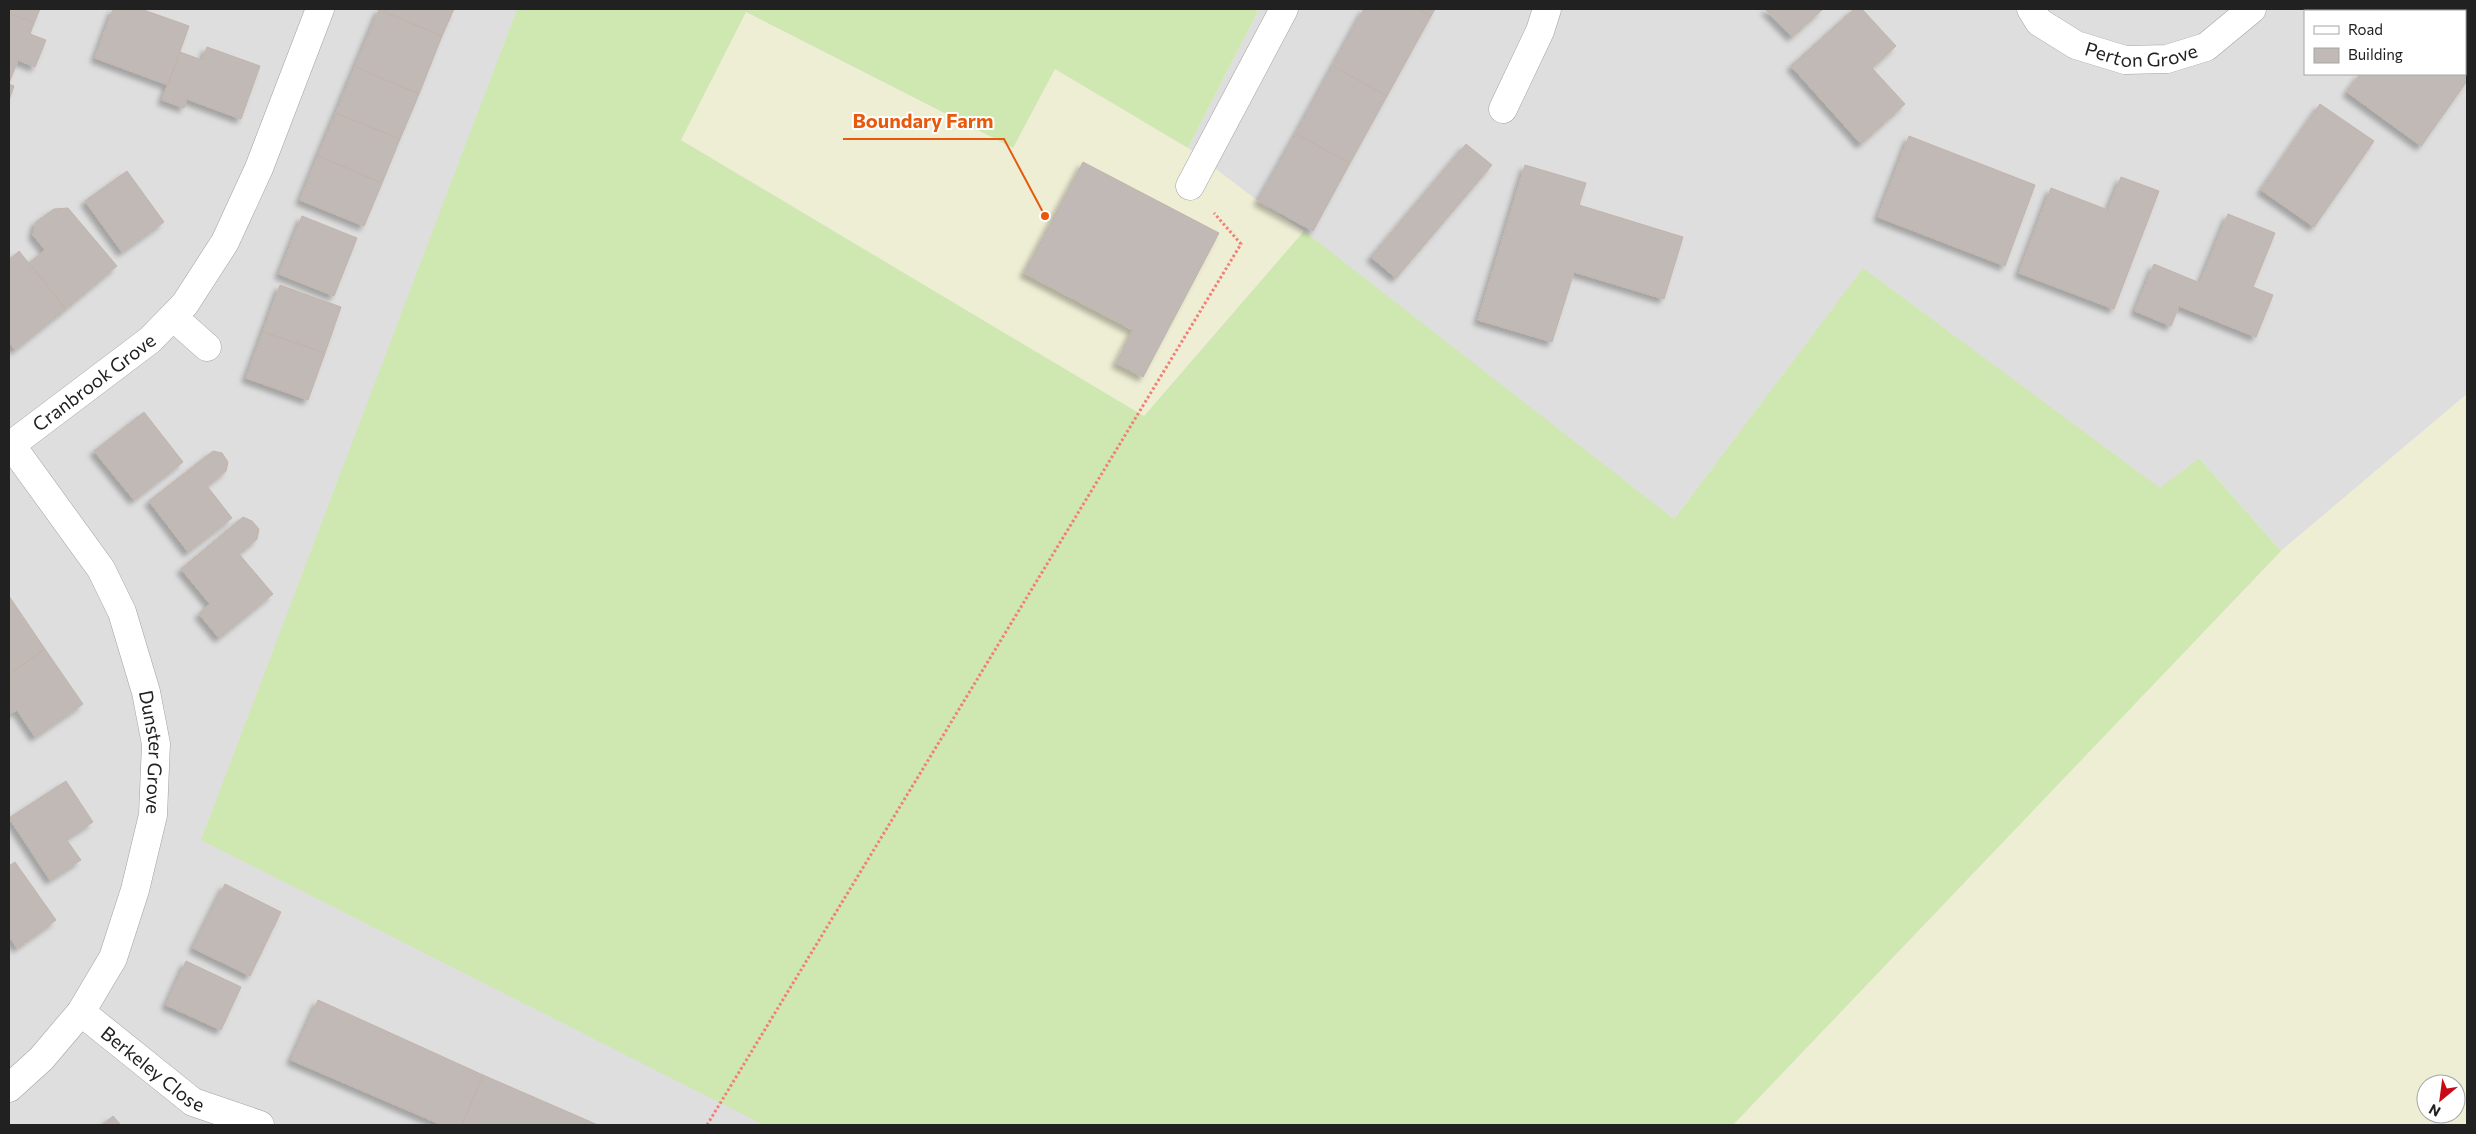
<svg xmlns="http://www.w3.org/2000/svg" width="2476" height="1134" font-family="Commissioner,sans-serif">
<style>
.residential{fill:#dfdede;fill-rule:evenodd}
.farmland{fill:#eeeed5;fill-rule:evenodd}
.grass{fill:#cfe8b1}
.building{fill:#c1b9b5;stroke:#c2b4ab;filter:url(#shadow)}
.lines{fill:none;stroke-linecap:round;stroke-linejoin:round}
.minor-casing{stroke:#a2a2a2;stroke-width:29}
.path{stroke:#f37d77;stroke-width:3;stroke-dasharray:2.5 2.5;stroke-linecap:butt}
.minor{stroke:#fff;stroke-width:28}
.labels{text-anchor:middle;stroke-width:4;stroke-linejoin:round;paint-order:stroke}
.street-label{font-size:19px;fill:#212121;stroke:#fff}
.leader{fill:none;stroke:#e8590c;stroke-width:2}
.callout-dot{fill:#e8590c;stroke:#fff;stroke-width:2}
.callout-label{font-size:20px;text-anchor:middle;font-weight:bold;fill:#e8590c;stroke:#fff;stroke-width:4;stroke-linejoin:round;paint-order:stroke}
</style>
<defs>
<filter id="shadow"><feDropShadow dx="-4.5" dy="4.5" stdDeviation="2.5" flood-color="#0004"/></filter>
</defs>
<rect width="100%" height="100%" fill="#f1ede8"/>
<path class="residential" d="M9 9H517L371 398 722 1102 764 1125H9Z
M1259 9H2467V394L2281 551 2199 458 2160 489 1863 269 1674 519 1188 148ZM2305 11H2465V74H2305Z"/>
<path class="farmland" d="M745 12 1012 148 1055 68 1188 148 1258 201 1304 231 1144 416 681 140Z
M2467 394V1125H1733L2281 551ZM2426 1084H2456V1114H2426Z"/>
<path class="grass" d="M517 9H1259L1188 148 1055 69 1013 148 746 12 681 140 1144 416 1304 231 1674 519 1863 268 2160 488 2199 458 2281 551 1733 1125H764L201 840Z"/>
<path class="building" d="M9 9H40L34 23 9 13Z
M113 9H141L189 26 168 85 95 58Z
M379 9H454L442 36Z
M1364 9H1418L1431 16 1387 96 1333 66Z
M1418 9H1435L1431 16Z
M1765 9H1823L1792 37Z
M1854 9H1862L1896 46 1872 68 1905 104 1861 144 1791 66Z
M2445 9H2467V35L2465 33V11H2443Z
M379 10 442 36 419 94 355 67Z
M9 13 34 23 30 34 46 40 35 67 18 60 9 83Z
M207 47 260 66 241 119 187 99 184 108 162 100 180 52 202 60Z
M2465 57 2467 58V81L2421 146 2347 92 2360 74H2465Z
M1333 66 1387 96 1350 163 1296 134Z
M355 67 419 94 400 139 336 113Z
M9 84 14 86 9 100Z
M2320 104 2374 141 2314 227 2261 190Z
M336 113 400 139 382 183 318 156Z
M1296 134 1350 163 1313 231 1258 201Z
M1909 136 2035 185 2005 266 1878 217Z
M1466 144 1492 165 1396 278 1371 257Z
M318 156 382 183 364 226 300 200Z
M1083 162 1219 233 1143 377 1116 363 1133 330 1024 273Z
M1525 165 1586 183 1579 205 1683 237 1664 299 1574 272 1552 342 1478 320Z
M127 171 164 222 122 252 85 201Z
M2121 177 2159 191 2114 309 2019 273 2051 188 2108 210Z
M68 208 117 266 66 309 29 263 45 250 33 235 36 222 54 209Z
M2228 214 2275 233 2253 287 2273 295 2256 337 2179 306 2171 326 2135 311 2154 264 2200 283Z
M302 216 357 238 334 296 279 274Z
M19 251 66 309 15 350 9 342V260Z
M280 285 341 307 325 353 263 332Z
M263 332 325 353 308 400 246 378Z
M144 412 183 462 134 500 94 451Z
M213 451 222 453 228 462 226 471 207 486 232 518 188 552 149 501Z
M243 517 252 521 259 529 257 539 239 554 273 594 219 638 199 614 210 604 181 569Z
M9 596 45 649 9 674Z
M45 649 83 704 35 737 17 710 9 715V674Z
M66 781 93 822 66 839 81 860 50 880 9 818Z
M15 862 56 920 17 948 9 936V866Z
M225 884 281 912 250 976 193 948Z
M186 961 241 987 221 1030 166 1005Z
M318 1000 483 1075 462 1125H442L291 1060Z
M483 1075 598 1125H462Z
M113 1116 121 1125H102Z"/>
<g class="lines">
<g class="minor-casing">
<g id="minor">
<path id="s1" d="M2031 9 2039 22 2076 45 2125 60 2167 59 2206 47 2252 9"/>
<path d="M1503 109 1540 31 1547 9"/>
<path d="M1190 186 1284 9"/>
<path d="M173 317 207 347"/>
<path id="s2" d="M9 442 101 569 122 612 146 692 156 744 153 815 135 890 113 958 81 1012 41 1059 9 1088"/>
<path id="s3" d="M11 445 150 340 185 304 225 242 259 168 320 9"/>
<path id="s4" d="M81 1012 193 1102 260 1125"/>
</g>
</g>
<path class="path" d="M707 1125 1241 244 1214 213"/>
<use href="#minor" class="minor"/>
</g>
<g class="labels">
<g class="street-label">
<text dy="7" stroke="none"><textPath href="#s1" startOffset="126">Perton Grove</textPath></text>
<text dy="7" stroke="none"><textPath href="#s3" startOffset="104">Cranbrook Grove</textPath></text>
<text dy="7" stroke="none"><textPath href="#s2" startOffset="349">Dunster Grove</textPath></text>
<text dy="7" stroke="none"><textPath href="#s4" startOffset="92">Berkeley Close</textPath></text>
</g>
</g>
<path class="leader" d="M1045 216L1004 139H843"/>
<circle class="callout-dot" cx="1045" cy="216" r="5"/>
<g class="callout-label">
<text x="923" y="128">Boundary Farm</text>
</g>
<rect width="2476" height="1134" fill="none" stroke="#212121" stroke-width="20"/>
<rect x="2304" y="10" width="162" height="65" fill="#ffffff" stroke="#a6a6a6"/>
<rect x="2314" y="26" width="25" height="8" fill="#ffffff" stroke="#a6a6a6"/>
<text x="2348" y="35" font-size="15" fill="#212121">Road</text>
<rect x="2314" y="48" width="25" height="15" fill="#c1b9b5" stroke="#a6a6a6"/>
<text x="2348" y="60" font-size="15" fill="#212121">Building</text>
<g transform="translate(2441 1099) rotate(209)"><circle r="24" fill="#ffffff" stroke="#a6a6a6"/>
<path d="M0-4L9 19L0 12L-9 19Z" fill="#c80a14"/>
<text y="-8" font-size="14" font-weight="bold" text-anchor="middle" fill="#212121">N</text>
</g>
</svg>
